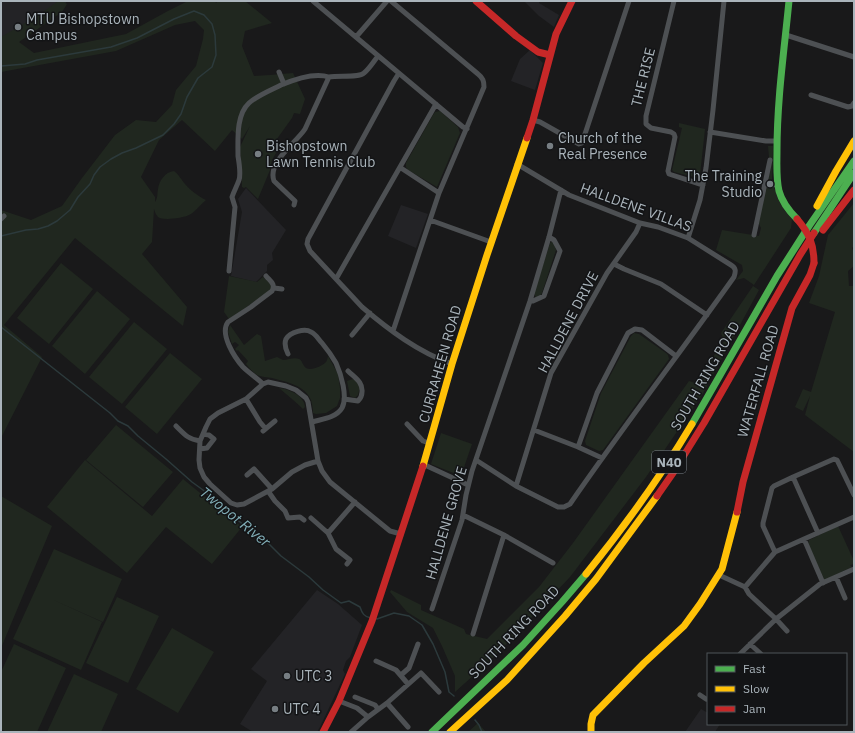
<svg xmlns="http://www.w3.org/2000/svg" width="855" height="733" font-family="'IBM Plex Sans',sans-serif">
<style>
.built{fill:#232326}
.green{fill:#20271f}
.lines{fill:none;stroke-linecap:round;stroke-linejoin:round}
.stream{stroke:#2c3a3c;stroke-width:1.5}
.street{stroke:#4d5053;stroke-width:5}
.fast{stroke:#4caf50;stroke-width:7}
.slow{stroke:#ffc107;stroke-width:7}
.jam{stroke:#c62828;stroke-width:7}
.jam-bridge{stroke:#c62828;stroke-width:7}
.poi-dot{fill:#777e83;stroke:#131416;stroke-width:1.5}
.labels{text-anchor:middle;stroke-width:3;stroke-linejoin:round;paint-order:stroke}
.shield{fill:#131416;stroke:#7d848a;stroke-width:1}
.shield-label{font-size:13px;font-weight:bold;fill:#aab4bb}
.poi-label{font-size:14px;fill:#aab4bb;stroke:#131416;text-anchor:start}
.street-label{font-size:14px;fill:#aab4bb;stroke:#131416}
.water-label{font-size:15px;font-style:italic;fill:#81adb6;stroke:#131416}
</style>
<rect width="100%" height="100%" fill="#19191a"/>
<path class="built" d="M1 1H67L61 9 1 47Z
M524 1H540L539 3 559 15 554 27 539 16Z
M530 50 543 63 535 90 511 81 520 59Z
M246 188 286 230 272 253 273 260 267 265V271L256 282 231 276 242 212 238 199Z
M401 205 428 214 416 248 388 236Z
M317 590 338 604 362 625 350 657 346 661 343 670 345 674 320 727 317 732H253L240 724 267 681 251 669Z
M701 709 708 713V724H720L715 732H685Z"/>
<path class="green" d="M58 1H63L67 4 62 12 19 42 34 53 126 34 166 12 188 1H215L216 3 218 1H245L272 23 245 31 242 46 254 76 270 75 293 73 305 99 300 114 294 113 292 118 274 143 279 148 272 160 270 170 258 199 246 187 244 188 242 187 240 147 250 126 242 139 232 130 215 151 182 120 159 140 141 177 155 197V202C158 198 157 194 158 189 159 181 165 172 174 171 179 175 181 179 185 184 190 190 198 196 206 200 201 204 194 213 189 215 183 218 163 221 158 217 156 215 155 212 154 209L152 242 142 254 187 307 183 326 75 238 4 325 42 357 1 438V210L31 220 62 206 82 178 115 135 136 120 156 122 172 105 176 90 196 66 203 39 204 30 195 21 175 25 116 51 1 72V37L39 15Z
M440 111 458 127 460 133 437 187 408 170 406 167V163L433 115 435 112Z
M679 123 705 129 700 175 698 178 674 172 672 170 682 128 679 127Z
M768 146H773L772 181 768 180 772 161 769 157Z
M768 186H773C776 190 776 195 778 199 782 207 786 213 792 219L791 228 754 285 744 278 736 280 743 271 742 265 716 250 722 230 759 236 761 228 758 222 767 187Z
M854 203V246L852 248 854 253V266L848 271 849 286H854V452L805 415 810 396 803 411 795 407 803 389 811 392 835 312 809 303 819 276 828 235Z
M552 241 554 244 556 250 542 293 540 296 536 298 534 293 550 243Z
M61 263 93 289 49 344 17 318Z
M229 276 257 282 263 277 271 284V289L266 294 229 319 224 312Z
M753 286 759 290 702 395 646 477 570 577 495 656 455 692V676L442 646 433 628 407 612 390 592 391 590 421 605V610L464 629 466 634 487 639 539 587 573 543 689 381 695 383 724 341 721 333Z
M97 291 130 319 85 374 52 346Z
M134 322 167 349 122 404 89 377Z
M230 325 244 345 257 334 261 336 265 361 277 357 283 360C288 360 294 357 299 359 303 361 302 365 306 368 312 371 322 366 326 362 327 361 328 356 328 356L338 374 340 388V398L337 406 326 413 316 414 313 413C313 409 312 404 311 400 305 385 286 382 272 378 267 377 262 377 257 375 253 372 249 368 246 364L248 361 238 350 237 351 235 349 239 345 235 342 232 344 228 332Z
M634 333 639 334 666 353 668 355 669 359 603 450 599 451 586 445 585 441 601 393 631 336Z
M170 353 202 379 157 434 125 407Z
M353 379 355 380 360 387 358 395 355 398 350 396 347 381Z
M279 388C287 389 299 393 303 401 304 402 305 406 305 407L303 409C296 402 287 395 279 388Z
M116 425 173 472 143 507 86 460Z
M441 433 472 444 461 476 431 464Z
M85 460 152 516 183 479 242 527 212 564 166 527 127 573 47 507Z
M1 496 52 526 1 648Z
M838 526 854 561V564L850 565 852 567 825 580 824 579 808 544 809 540Z
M54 549 122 579 103 622 49 598 102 622 81 670 13 639Z
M117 597 159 616 128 683 86 663Z
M172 628 214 652 178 713 136 689Z
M14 644 66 668 37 732H7L1 729V672Z
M74 674 118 694 101 732H47Z
M478 723 486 732H468Z"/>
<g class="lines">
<path class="stream" d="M1 66 25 64 37 60 111 47 137 38 174 19 194 11 204 15 212 24 215 35 216 55 212 67 198 78 187 97 181 114 174 124 163 135 136 148 122 153 111 159 100 167 94 175 90 184 78 197 70 210 57 221 48 226 38 229 26 230 1 236
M1 327 110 413 118 421 128 426 138 436 166 459 192 482 203 490 216 503 254 533 266 541 281 556 309 577 323 590 341 603 349 601 360 607C362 613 364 617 371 618
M375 618 377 619 394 613 409 616 422 625 433 644 445 672 449 692 454 696
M475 720 479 725 482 732"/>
<path class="street" d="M313 1 463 127 467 129
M391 1 478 74C483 78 484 81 484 87L439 193 393 331
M674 1 646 116V124L651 128 671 132 674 134 675 137 668 171 669 174 672 175 703 185
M786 35 854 57
M356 37 387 1
M279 72 284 84
M399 73 394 81 308 239 307 244 310 251 362 307C389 330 418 352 452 364
M811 95 848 107 852 106 854 103
M533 120 540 122 579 144 582 143 629 1
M710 132 766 141H776
M401 168 439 193
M764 184 778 185
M294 205 295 201 274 181C267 162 296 143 305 129L329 77C338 75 359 78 364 73 369 69 374 61 378 56
M1 219 4 216
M430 220 491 242
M754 235 770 160
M688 238 700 200 706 168 713 110 724 1
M614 264 624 269 661 284 707 315
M229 271 235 207 232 197C234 191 237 186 239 180 241 174 239 162 238 156 238 139 236 115 249 103 258 95 271 90 281 85 295 79 314 72 329 77
M336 279 436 104
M274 288 282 289
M530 301H533L544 296 560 251 554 240 549 237
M352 335 370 313
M288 354C286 350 284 344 286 339 290 332 305 328 311 332 316 334 318 339 322 343 327 349 332 356 336 363 341 374 348 397 342 408 336 418 322 419 312 422
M263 384C257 378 249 373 243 367 235 358 219 334 228 322L251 307 272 291C276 284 270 281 266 276
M246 399 260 422 265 428
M344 399 358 401C361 398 362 396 362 392 363 382 355 378 348 371
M407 424 423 441 429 443
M176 426C185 435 188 439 200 441
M534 430 578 447
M263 431 275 421
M200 449 207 448 214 439 209 435 203 434
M602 458 578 447 597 393 628 333 635 329 642 330 676 356
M476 460 516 486 558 507H564L570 504C623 427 680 353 734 277 736 271 736 268 731 265L688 238 658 227 640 223 569 195 517 164
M318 461 305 465 292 472 272 489 244 504 237 505 231 503 210 484 204 477 200 468 199 460 200 441 206 427 210 419 218 413 246 399 263 384 268 382 286 386 296 390 306 398 308 402 318 461 322 471 330 482 390 531 401 534
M423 465 427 466 468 485
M247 475 254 469 272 489
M793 477 834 459 837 460 854 495
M516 486 551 373 607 273 636 232 640 223
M268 491 275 501 285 511 288 518 300 517 304 520
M463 515 504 535 553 563
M311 518 328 533
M804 539 854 517
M775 552 763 526V523L772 488 774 486 793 477 818 533
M347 564 350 560 336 549 328 533 355 502
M719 575 745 587 749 594 776 619 740 654
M836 577 845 598
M745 587 775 552 804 539 823 583
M432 609 462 520 466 495 472 471 530 301 549 237 561 190
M787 631 776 619 820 584 854 569
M473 634 504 535
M750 644 761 654
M376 661 396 670 408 684
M401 675 409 668 418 644
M700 695 706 699
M355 697 375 705 378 709
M339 701 357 708 368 717
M387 703 408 727
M351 732 368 717 387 703 421 673 439 692"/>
<path class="fast" d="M789 1C784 52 777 100 777 151 777 164 776 178 779 191 782 202 789 211 797 219
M814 233 854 173
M692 424 777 276 809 226 854 161
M432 732 523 645 562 602 586 574"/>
<path class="slow" d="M817 206 836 171 854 141
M423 466 452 364 487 255 527 138
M586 574C625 526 661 476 692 424
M450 732 507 680 565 616 596 579 657 496
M591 732V724L593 715 644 663 684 626 700 604 722 569 737 512"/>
<path class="jam" d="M476 1 516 36 538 52 550 55
M527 138 533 120 556 34 572 1
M823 230 854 190
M657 496 673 473 704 423 800 255 814 233
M737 512 743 482 792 308 810 275 814 263
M323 732 339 701 372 621 423 466"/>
<path class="jam-bridge" d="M797 219C809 233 814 244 814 263"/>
</g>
<g class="poi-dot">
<circle cx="18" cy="27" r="4"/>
<circle cx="550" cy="146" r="4"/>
<circle cx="258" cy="154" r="4"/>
<circle cx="770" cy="184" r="4"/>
<circle cx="287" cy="676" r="4"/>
<circle cx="275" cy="709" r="4"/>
</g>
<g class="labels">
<rect class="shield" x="652" y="451" width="34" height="22" rx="3"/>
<g class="shield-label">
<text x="669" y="467">N40</text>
</g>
<g class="poi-label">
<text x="26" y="24">MTU Bishopstown<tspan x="26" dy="16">Campus</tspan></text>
<text x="558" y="143">Church of the<tspan x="558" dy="16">Real Presence</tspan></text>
<text x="266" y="151">Bishopstown<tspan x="266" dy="16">Lawn Tennis Club</tspan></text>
<text x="762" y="181" text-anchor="end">The Training<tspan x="762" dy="16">Studio</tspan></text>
<text x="295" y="681">UTC 3</text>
<text x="283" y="714">UTC 4</text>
</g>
<g class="street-label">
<text transform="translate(643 77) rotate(-76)" y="5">THE RISE</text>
<text transform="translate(636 207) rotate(20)" y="5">HALLDENE VILLAS</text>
<text transform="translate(568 322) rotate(-62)" y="5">HALLDENE DRIVE</text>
<text transform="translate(440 364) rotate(-74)" y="5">CURRAHEEN ROAD</text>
<text transform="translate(705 376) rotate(-60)" y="5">SOUTH RING ROAD</text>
<text transform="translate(758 381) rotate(-74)" y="5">WATERFALL ROAD</text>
<text transform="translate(446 523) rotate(-74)" y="5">HALLDENE GROVE</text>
<text transform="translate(514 632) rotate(-46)" y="5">SOUTH RING ROAD</text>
</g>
<g class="water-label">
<text transform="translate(235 517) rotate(39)" y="5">Twopot River</text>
</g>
</g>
<rect width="855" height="733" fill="none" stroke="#aab4bb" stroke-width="4"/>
<rect x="707" y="653" width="140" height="72" fill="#131416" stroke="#4f5458"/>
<rect x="715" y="666" width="20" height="6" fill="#4caf50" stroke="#4f5458"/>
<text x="743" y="673" font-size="12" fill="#aab4bb">Fast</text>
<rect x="715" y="686" width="20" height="6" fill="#ffc107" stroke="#4f5458"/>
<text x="743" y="693" font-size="12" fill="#aab4bb">Slow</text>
<rect x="715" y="706" width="20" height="6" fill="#c62828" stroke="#4f5458"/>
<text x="743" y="713" font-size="12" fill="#aab4bb">Jam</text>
</svg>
